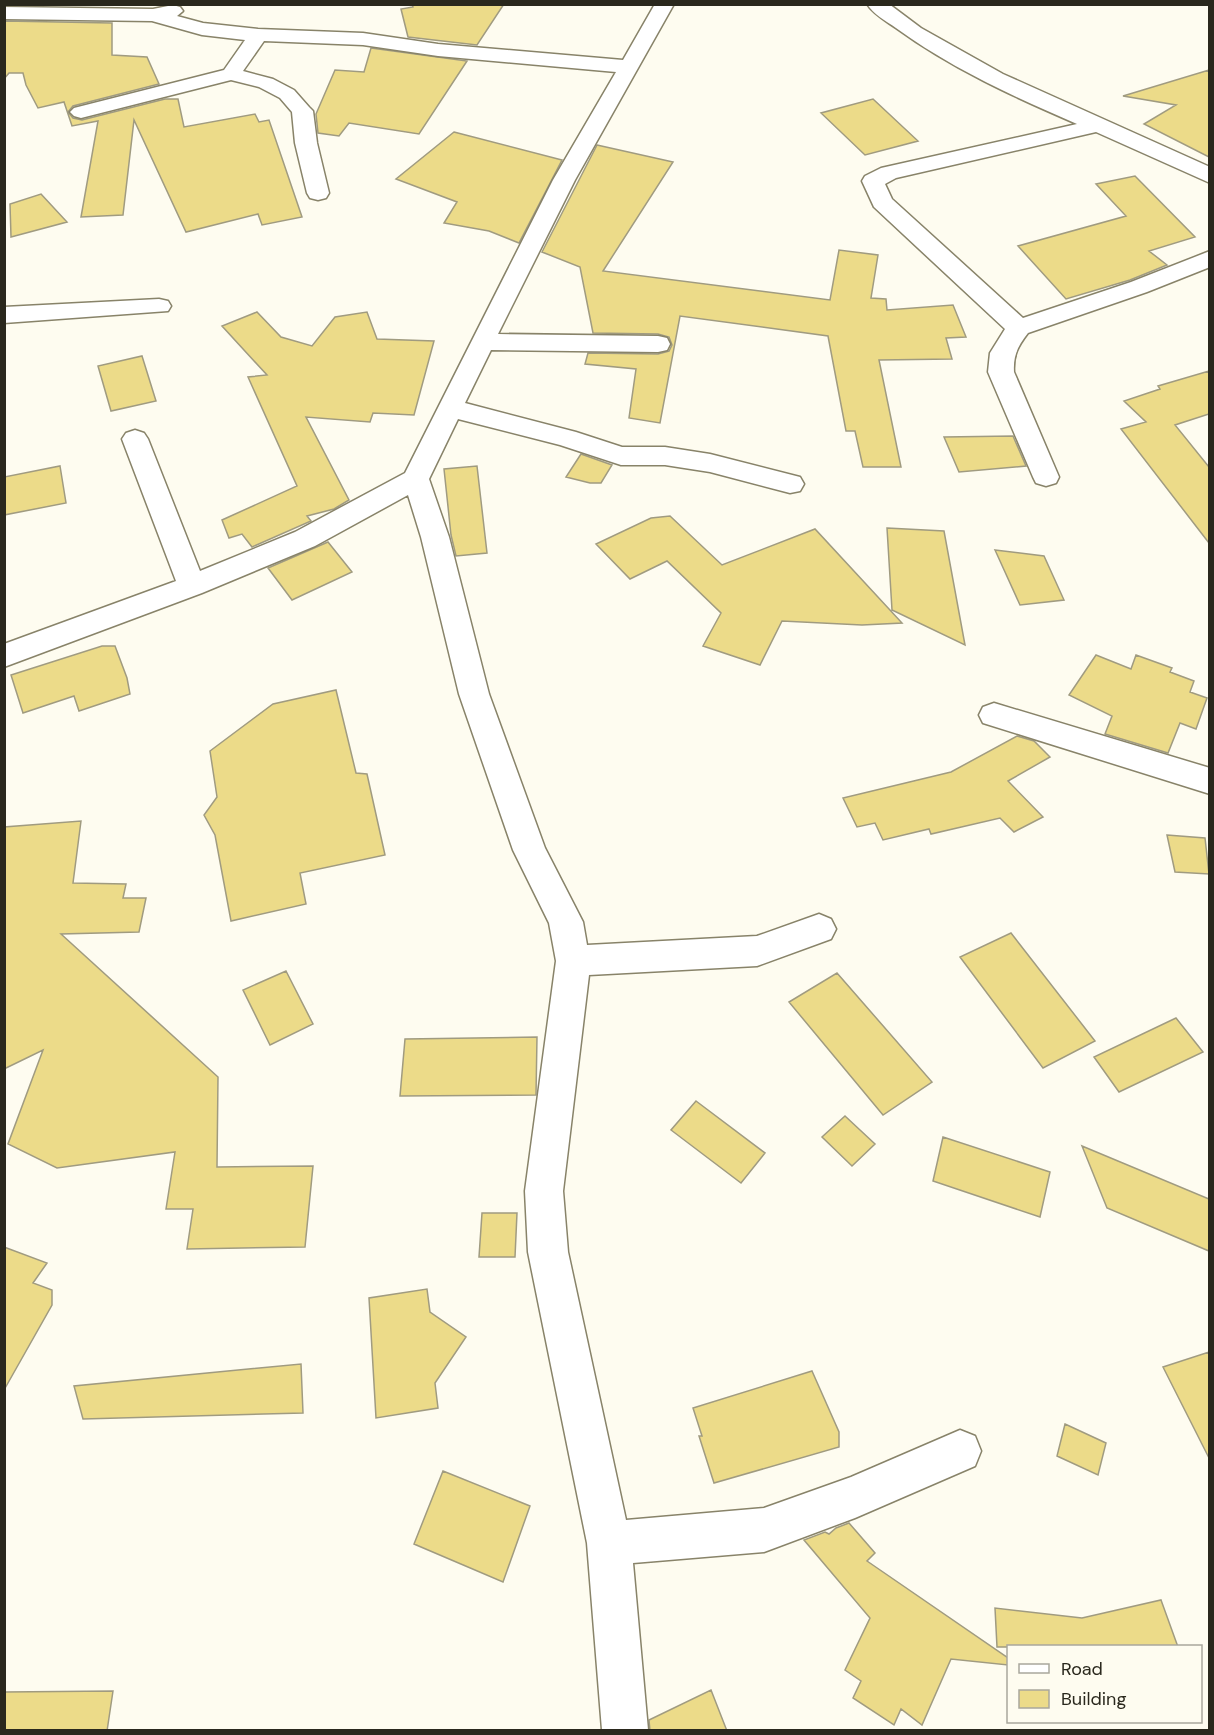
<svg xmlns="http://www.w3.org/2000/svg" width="1214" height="1735" font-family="'DM Sans',sans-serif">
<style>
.building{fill:#ecdb89;stroke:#a09b80;stroke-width:1.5}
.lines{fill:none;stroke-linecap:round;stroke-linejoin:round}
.minor-casing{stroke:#888369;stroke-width:3}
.minor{fill:#fff;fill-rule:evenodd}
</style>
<rect width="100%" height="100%" fill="#fefcf0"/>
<path class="building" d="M412 4H504L477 45 408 37 401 9 413 7Z
M4 21 112 23V55L147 57 159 84 73 106 68 112 73 118 82 120 165 99H178L184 127 255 114 259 122 269 120 302 217 262 225 258 214 186 232 134 120 123 215 81 217 98 121 72 126 64 102 38 108 26 85 23 73H9L4 79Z
M371 48 467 61 419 134 349 123 339 136 318 133 316 114 335 70 364 72Z
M1209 70V157L1144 124 1176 105 1123 96Z
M873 99 918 141 865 155 821 113Z
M454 132 562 160 519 243 489 231 444 223 457 202 396 179Z
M597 145 673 162 603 271 830 300 839 250 878 255 871 298 886 299 887 310 953 305 966 337 946 338 952 359 879 360 901 467H863L855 431H846L828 336 680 316 660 423 629 418 636 369 585 364 588 353 658 354 669 351 672 345 669 337 658 334 593 333 580 267 542 252Z
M1135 176 1195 237 1149 251 1167 265 1130 280 1066 299 1018 246 1126 216 1096 184Z
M41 194 67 222 11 237 10 204Z
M257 312 281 337 312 346 335 317 367 312 377 339 434 341 414 415 373 413 370 422 306 417 349 500 334 509 307 516 311 521 252 547 242 534 229 538 222 520 297 486 248 377 267 375 222 326Z
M142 356 156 401 111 411 98 366Z
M1209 371V414L1175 425 1209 467V543L1121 429 1146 422 1124 401 1160 389 1158 386Z
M1013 436 1026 466 959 472 944 437Z
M581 454 612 465 601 483H590L566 477Z
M60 466 66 503 4 515V477Z
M477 466 487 553 456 556 451 535 444 469Z
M670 516 722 565 815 529 902 623 862 625 782 621 760 665 703 646 721 613 667 561 630 579 596 544 651 518Z
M887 528 944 531 965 645 892 610Z
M328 542 352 572 292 600 268 568Z
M995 550 1044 556 1064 600 1020 605Z
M102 646H115L127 678 130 694 79 711 74 696 23 713 11 675Z
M1096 655 1131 669 1136 655 1172 668 1170 672 1194 681 1190 692 1207 698 1196 729 1180 723 1168 753 1105 734 1112 716 1069 695Z
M336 690 356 773 367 774 385 855 300 873 306 904 231 921 215 835 204 815 217 797 210 751 273 704Z
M1017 736 1034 741 1050 757 1008 781 1043 817 1014 832 1000 818 931 834 929 829 883 840 875 823 857 827 843 798 951 772Z
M81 821 73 883 126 884 123 898H146L139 932 61 934 218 1077 217 1167 313 1166 305 1247 187 1249 193 1209H166L175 1152 57 1168 8 1144 43 1050 4 1069V827Z
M1167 835 1205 838 1209 874 1175 872Z
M1011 933 1095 1041 1043 1068 960 957Z
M286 971 313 1024 270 1045 243 990Z
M837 973 932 1082 883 1115 789 1002Z
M1176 1018 1203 1052 1119 1092 1094 1057Z
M537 1037 536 1095 400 1096 405 1039Z
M696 1101 765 1153 741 1183 671 1130Z
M845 1116 875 1144 852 1166 822 1137Z
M943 1137 1050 1172 1040 1217 933 1181Z
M1082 1146 1209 1199V1251L1107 1208Z
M482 1213H517L515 1257H479Z
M4 1247 47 1263 33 1283 52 1290V1305L4 1390Z
M427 1289 430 1312 466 1337 435 1383 438 1408 376 1418 369 1298Z
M1209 1352V1458L1163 1367Z
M301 1364 303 1413 83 1419 74 1386Z
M812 1371 839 1432V1447L714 1483 699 1436H702L693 1408Z
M1065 1424 1106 1443 1098 1475 1057 1456Z
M443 1471 530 1506 503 1582 414 1544Z
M849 1523 875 1553 867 1561 1008 1658V1665L951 1659 922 1725 901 1709 894 1725 853 1698 861 1681 845 1670 870 1618 804 1540 825 1532 829 1534 836 1528Z
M1161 1600 1178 1647H997L995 1608 1082 1618Z
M711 1690 727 1731H650L649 1720Z
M113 1691 107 1731H4V1692Z"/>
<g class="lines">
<g class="minor-casing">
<path id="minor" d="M655 4H674L575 180 498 334 658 336 667 338 670 344 667 350 658 352 491 350 465 403 576 432 622 447H665L710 454 800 477 804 484 800 491 790 493 710 472 665 465H621L560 445 458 419 429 479 449 537 489 694 545 848 583 922 587 945 757 936 819 914 831 919 836 929 831 939 757 966 589 975 563 1191 568 1252 626 1520 764 1508 851 1477 960 1430 975 1436 981 1451 975 1466 855 1518 764 1552 633 1563 648 1730H602L587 1543 528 1252 525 1191 556 961 549 923 513 850 459 694 421 537 408 495 315 546 202 593 4 667V644L176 581 122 439 126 433 135 430 144 433 148 439 200 571 295 532 405 473 553 180 616 72 438 56 363 45 264 41 243 71 273 79 294 90 309 107 313 111 317 143 329 193 326 198 318 200 310 198 307 193 295 143 292 112 280 98 259 87 231 80 81 118 74 116 70 112 74 108 224 70 245 40 202 35 152 21 4 19V7L153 9 173 5 180 7 183 11 177 16 203 23 258 29 363 33 438 44 623 60Z
M867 4H889L921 28 1003 74 1210 167V183L1096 132 896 178 885 184 892 199 1023 318 1131 282 1210 251V267L1147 292 1028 333C1018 346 1013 355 1014 372L1059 477 1056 483 1046 486 1036 483 1033 477 988 372 990 353 1005 329 874 207 862 181 865 176 881 168 1077 124C1014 97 951 68 896 28 886 21 873 14 867 4Z
M159 299 168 301 171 306 168 311 4 323V307Z
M994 703 1210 768V794L983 723 979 715 983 707Z"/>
</g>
<use href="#minor" class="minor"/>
</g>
<rect width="1214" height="1735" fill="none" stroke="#2a281d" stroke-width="12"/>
<rect x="1007" y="1645" width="195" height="78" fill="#fefcf0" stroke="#a9a79c" stroke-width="1.5"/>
<rect x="1019" y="1664" width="30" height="9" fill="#ffffff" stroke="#a9a79c" stroke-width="1.5"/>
<text x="1061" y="1675" font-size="18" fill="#2a281d">Road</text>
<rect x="1019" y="1690" width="30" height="18" fill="#ecdb89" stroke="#a9a79c" stroke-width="1.5"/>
<text x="1061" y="1705" font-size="18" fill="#2a281d">Building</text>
</svg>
